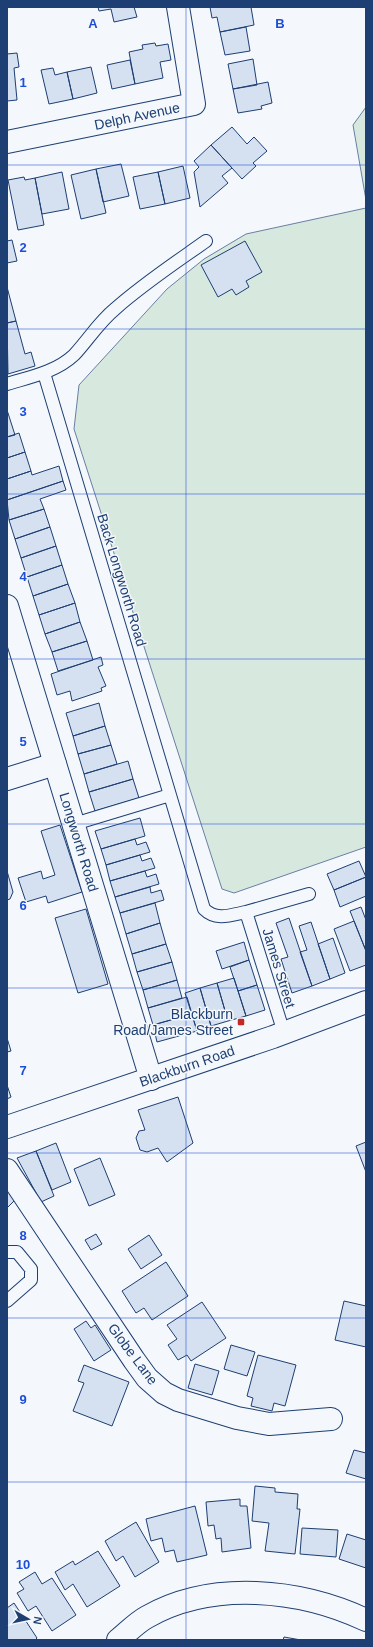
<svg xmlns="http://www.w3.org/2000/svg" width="373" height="1647" font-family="Arial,sans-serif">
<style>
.green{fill:#d7e8df;stroke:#687fa3}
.building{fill:#d5e0f0;stroke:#1d3f73}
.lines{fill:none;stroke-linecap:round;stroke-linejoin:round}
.service-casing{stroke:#1d3f73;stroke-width:14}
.minor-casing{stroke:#1d3f73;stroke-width:24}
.tertiary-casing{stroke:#1d3f73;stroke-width:24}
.trunk-casing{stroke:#1d3f73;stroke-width:24}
.service{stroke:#f4f7fb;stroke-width:12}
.minor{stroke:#f4f7fb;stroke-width:22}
.tertiary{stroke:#f4f7fb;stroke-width:22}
.trunk{stroke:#f4f7fb;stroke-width:22}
.grid{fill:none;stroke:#1d4ed8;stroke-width:1;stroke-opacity:0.55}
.poi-dot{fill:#c62828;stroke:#f4f7fb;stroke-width:1.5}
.labels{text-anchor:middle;stroke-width:3;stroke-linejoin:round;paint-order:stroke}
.street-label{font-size:14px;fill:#1d3f73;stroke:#f4f7fb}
.poi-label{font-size:14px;fill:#1d3f73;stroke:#f4f7fb;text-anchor:end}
.grid-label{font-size:13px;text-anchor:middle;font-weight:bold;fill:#1d4ed8;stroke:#f4f7fb;stroke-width:3;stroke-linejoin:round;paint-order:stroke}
</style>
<rect width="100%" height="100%" fill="#f4f7fb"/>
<path class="green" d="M366 107V200L353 125Z
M366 208V847L234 893 222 889 74 429 79 385 167 289 204 259 246 234Z"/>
<path class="building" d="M98 7H134L137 17 114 22 111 9 99 11Z
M210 7H251L254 25 220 32 217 17 212 18Z
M246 27 250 51 225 55 220 32Z
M155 43 156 46 168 44 171 60 160 62 163 78 135 84 129 52 143 49 142 45Z
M17 53 19 67 14 68 17 100 7 101V54Z
M253 59 257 85 233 89 228 64Z
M130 60 135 84 112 89 107 65Z
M91 67 97 93 73 99 67 72Z
M53 68 55 75 67 72 73 99 49 104 41 70Z
M268 82 272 103 261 106 262 109 238 113 233 89Z
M232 127 247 144 254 137 267 151 253 163 256 166 242 179 211 145Z
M211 145 232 168 222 176 228 183 200 207 194 172 199 167 194 161Z
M121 164 129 196 103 202 96 169Z
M183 166 190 198 165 204 158 172Z
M96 169 106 213 81 219 71 175Z
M62 172 69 209 42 214 35 178Z
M158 172 165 204 140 209 133 177Z
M24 177 25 180 35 178 44 225 18 230 8 180Z
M12 240 17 261 7 263V241Z
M245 241 262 272 246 281 249 287 236 295 232 289 218 297 201 265Z
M7 287 16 321 7 323Z
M16 321 25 354 31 352 35 366 8 374 7 323Z
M7 410 15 435 7 437Z
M19 433 25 452 7 458V437Z
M25 452 31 471 7 479V458Z
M59 466 63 481 7 500V479L31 471 32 475Z
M63 481 66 490 40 499 44 509 9 520 7 500Z
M44 509 50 527 15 539 9 520Z
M50 527 56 546 21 558 15 539Z
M56 546 62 565 27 577 21 558Z
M62 565 68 584 33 596 27 577Z
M68 584 75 603 39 615 33 596Z
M75 603 80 622 45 634 39 615Z
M80 622 87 641 52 652 45 634Z
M87 641 93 660 58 671 52 652Z
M101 657 103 665 98 667 106 686 101 688 102 691 72 701 70 691 57 695 51 674Z
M99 703 105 726 73 736 66 713Z
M105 726 111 745 78 754 73 736Z
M111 745 117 764 84 774 78 754Z
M128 761 133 779 89 792 84 774Z
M133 779 139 798 95 811 89 792Z
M140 818 145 836 101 849 95 831Z
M60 825 82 892 48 903 46 896 26 902 18 878 41 871 43 879 55 875 41 831Z
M135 839 137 845 146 842 150 852 106 865 101 849Z
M140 855 142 861 151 858 155 868 110 881 106 865Z
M359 861 366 877 334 890 327 874Z
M7 871 13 892 10 899 7 900Z
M145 871 147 877 156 874 159 884 115 897 110 881Z
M366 877V896L340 907 334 890Z
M150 887 151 893 161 890 164 900 120 913 115 897Z
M155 903 160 923 126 934 120 913Z
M361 907 366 920V951L350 911Z
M86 909 108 984 78 993 55 918Z
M289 918 312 986 292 993 281 959 288 957 276 923Z
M354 921 366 951V965L350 971 334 929Z
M311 922 330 979 312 986 300 952 307 950 299 926Z
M160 923 166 944 132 954 126 934Z
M333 938 345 973 330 979 318 944Z
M244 942 249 960 222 969 216 951Z
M166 944 172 962 137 972 132 954Z
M249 960 257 985 238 991 230 967Z
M172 962 177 980 143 990 137 972Z
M234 978 246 1016 228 1021 217 983Z
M177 980 182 998 148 1008 143 990Z
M217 983 228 1021 211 1026 200 988Z
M257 985 265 1010 246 1016 238 991Z
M200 988 211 1026 197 1031 185 993Z
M187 997 192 1014 153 1025 148 1008Z
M192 1014 197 1031 157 1042 153 1025Z
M7 1038 11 1051 7 1052Z
M7 1085 11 1097 7 1099Z
M178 1097 193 1143 167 1162 158 1148 147 1152 140 1150 136 1138 139 1131 145 1130 138 1110Z
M366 1142V1172L356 1146Z
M56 1143 71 1182 52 1190 36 1151Z
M36 1151 54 1196 41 1202 17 1158Z
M100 1158 115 1195 89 1206 74 1169Z
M7 1188 16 1199 7 1208Z
M96 1234 102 1244 91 1250 85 1240Z
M149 1235 162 1255 141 1269 128 1249Z
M166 1262 188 1296 152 1320 144 1308 136 1313 122 1291Z
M344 1301 366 1306V1347L335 1340Z
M202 1302 226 1338 191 1361 187 1355 178 1360 168 1345 177 1339 167 1325Z
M86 1321 91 1328 95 1325 111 1350 94 1361 74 1329Z
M231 1345 255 1352 247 1376 224 1369Z
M258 1355 296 1365 285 1406 274 1403 272 1411 251 1406 253 1398 247 1396Z
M195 1364 219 1371 212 1395 188 1388Z
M84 1365 129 1382 112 1426 73 1411 84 1383 78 1381Z
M354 1450 366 1453V1479L346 1473Z
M255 1486 275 1488V1492L298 1494 297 1509H300L295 1554 265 1551 269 1523 252 1521Z
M240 1499V1506H247L251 1548 222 1552 221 1538 216 1539 214 1525 208 1526 206 1502Z
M195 1506 207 1555 177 1562 174 1550 165 1552 162 1538 151 1541 146 1519Z
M136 1522 159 1562 135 1577 123 1556 116 1561 105 1541Z
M302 1528 338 1530 336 1557 300 1554Z
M347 1534 366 1540V1568L339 1559Z
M98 1551 120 1586 87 1607 73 1584 65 1590 55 1572 73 1561 75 1565Z
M35 1572 42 1584 52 1578 76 1615 52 1631 36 1606 28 1611 17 1593 24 1589 19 1582Z
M14 1603 37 1638 35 1640H7V1608Z
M284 1637 301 1640H283Z"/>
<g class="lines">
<g class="service-casing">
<path id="service" d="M44 373 204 909C216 921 231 915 246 912
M7 384C30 377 56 372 74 355 88 340 99 322 115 309 143 284 175 263 206 241
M74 824 170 795
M284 1033 246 912 309 894
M7 1252H17L31 1269V1280L7 1301"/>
</g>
<g class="minor-casing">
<path id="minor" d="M7 142 194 104 178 7
M7 779 55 764
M7 1170 134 1360 147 1378 164 1393 178 1400 237 1418 269 1424 331 1419
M118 1640C127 1633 136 1623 147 1617 212 1580 300 1589 366 1620"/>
</g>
<g class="tertiary-casing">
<path id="tertiary" d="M7 606 151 1079"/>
</g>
<g class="trunk-casing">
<path id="trunk" d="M7 1127 273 1037 366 1002"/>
</g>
<use href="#service" class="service"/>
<use href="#minor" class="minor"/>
<use href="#tertiary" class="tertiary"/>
<use href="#trunk" class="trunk"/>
</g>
<path class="grid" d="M186 7V1640M7 165H366M7 329H366M7 494H366M7 659H366M7 824H366M7 988H366M7 1153H366M7 1318H366M7 1482H366"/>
<rect class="poi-dot" x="237" y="1018" width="8" height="8" rx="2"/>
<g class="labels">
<g class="street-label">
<text transform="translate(137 116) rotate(-12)" y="5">Delph Avenue</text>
<text transform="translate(122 580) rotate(73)" y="5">Back Longworth Road</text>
<text transform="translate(79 842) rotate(73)" y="5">Longworth Road</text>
<text transform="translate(279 968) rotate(73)" y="5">James Street</text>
<text transform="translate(187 1066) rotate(-19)" y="5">Blackburn Road</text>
<text transform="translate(133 1354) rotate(53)" y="5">Globe Lane</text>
</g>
<g class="poi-label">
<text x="233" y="1019">Blackburn<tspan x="233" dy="16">Road/James Street</tspan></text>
</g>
</g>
<g class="grid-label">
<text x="93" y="28">A</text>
<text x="280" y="28">B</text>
<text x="23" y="87">1</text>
<text x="23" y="252">2</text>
<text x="23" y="416">3</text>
<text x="23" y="581">4</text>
<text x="23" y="746">5</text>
<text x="23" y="910">6</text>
<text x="23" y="1075">7</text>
<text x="23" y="1240">8</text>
<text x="23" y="1404">9</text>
<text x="23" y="1569">10</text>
</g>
<rect width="373" height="1647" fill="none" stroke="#1d3f73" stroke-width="16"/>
<g transform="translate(28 1619) rotate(99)" stroke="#f4f7fb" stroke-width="3" paint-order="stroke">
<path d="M0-3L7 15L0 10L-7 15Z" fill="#1d3f73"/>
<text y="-6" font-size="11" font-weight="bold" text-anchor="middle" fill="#1d3f73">N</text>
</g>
</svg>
